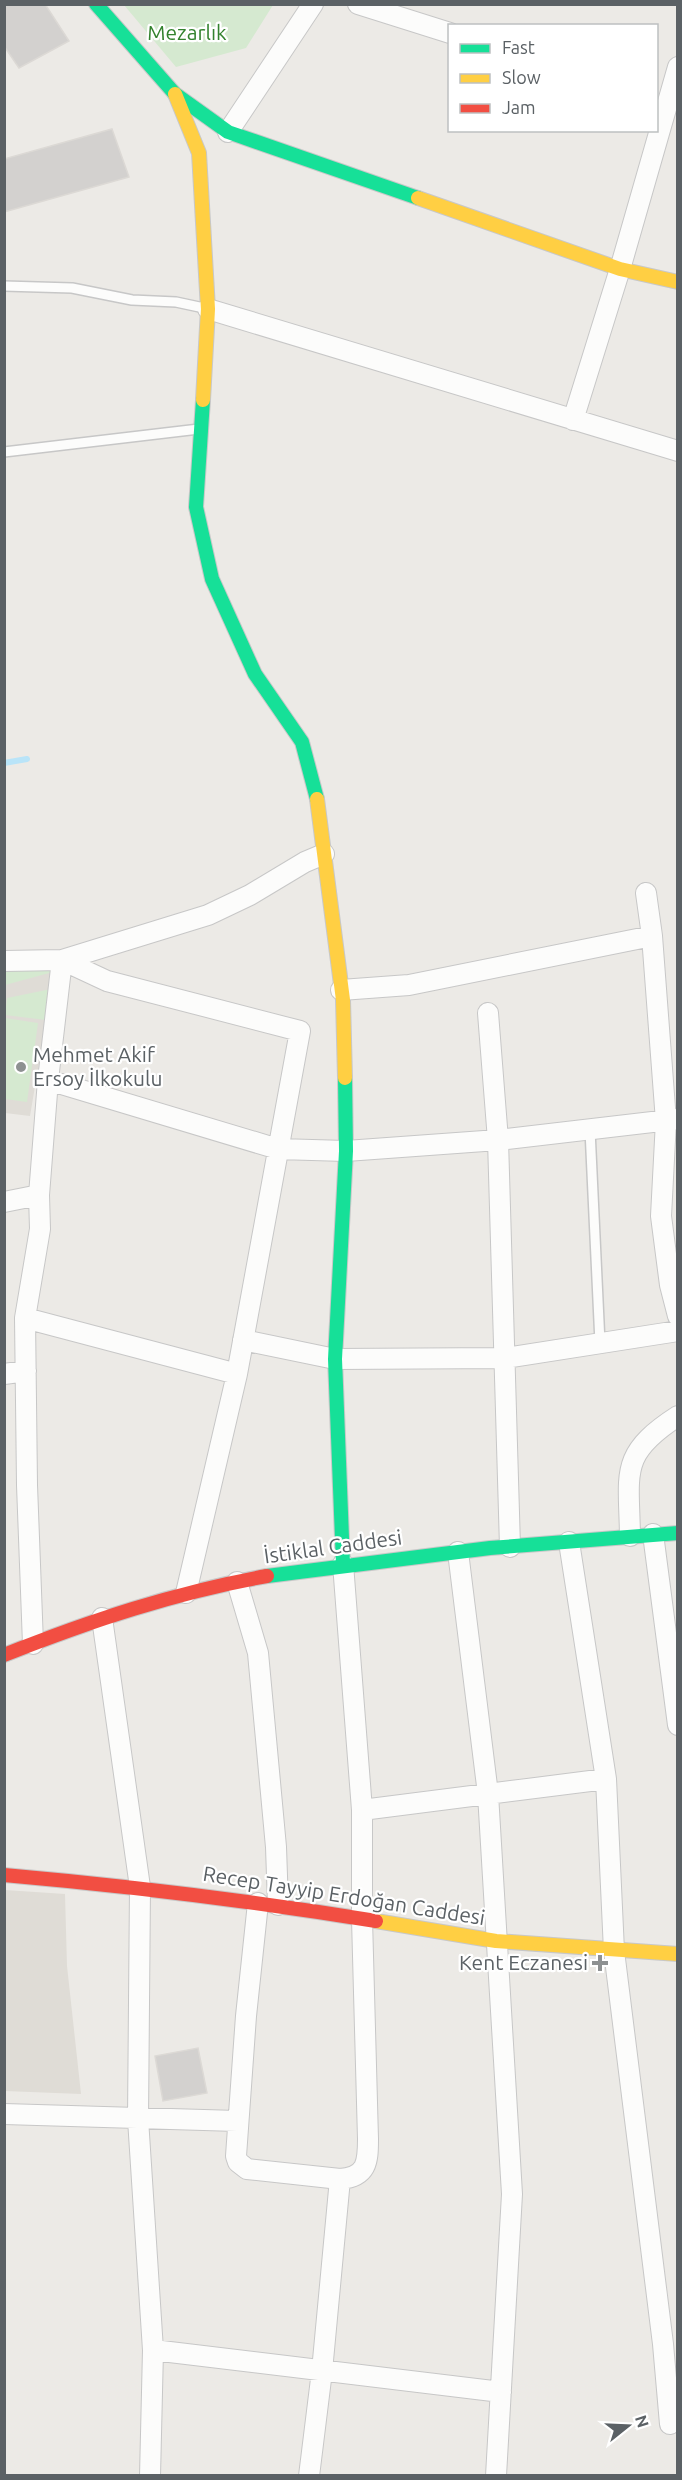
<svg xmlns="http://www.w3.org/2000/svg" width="682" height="2480" font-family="Ubuntu,sans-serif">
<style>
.education{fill:#dfdcd6}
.green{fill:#d5e9d0}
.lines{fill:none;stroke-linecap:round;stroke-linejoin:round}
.stream{stroke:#b9e4f8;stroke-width:6}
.building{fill:#d3d1cf;stroke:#dcd9d5;stroke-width:1.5}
.lane-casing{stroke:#c7c7c7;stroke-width:12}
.street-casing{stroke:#c7c7c7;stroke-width:22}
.fast-casing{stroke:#c8c8c8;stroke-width:16}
.slow-casing{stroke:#c8c8c8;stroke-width:16}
.jam-casing{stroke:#c8c8c8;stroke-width:16}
.lane{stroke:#fcfcfb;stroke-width:9}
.street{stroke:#fcfcfb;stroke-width:20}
.fast{stroke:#16e098;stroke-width:14}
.slow{stroke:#ffcf43;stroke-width:14}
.jam{stroke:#f24e42;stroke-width:14}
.poi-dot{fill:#8e9192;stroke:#fff;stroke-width:2}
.labels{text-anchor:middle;stroke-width:4.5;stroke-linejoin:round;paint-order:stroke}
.park-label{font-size:21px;fill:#33822e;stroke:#fff}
.poi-label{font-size:21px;fill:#5b6165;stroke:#fff;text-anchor:start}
.street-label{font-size:21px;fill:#5b6165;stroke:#fff}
</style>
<rect width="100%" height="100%" fill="#eceae6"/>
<path class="education" d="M56 962 30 1116 5 1113 4 969Z
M5 1890 65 1894 67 1966 81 2094 5 2091Z"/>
<path class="green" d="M124 5H273L246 48 176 67Z
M56 962 53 972 5 985 4 969Z
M51 989 46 1020 5 1015 7 998Z
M5 1018 38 1023 27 1102 5 1099Z"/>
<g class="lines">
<path class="stream" d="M4 763 27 759"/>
</g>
<path class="building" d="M4 4H45L69 41 19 68 4 46Z
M112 129 129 177 4 212V159Z
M198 2048 207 2093 163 2101 155 2056Z"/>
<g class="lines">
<g class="lane-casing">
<path id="lane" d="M4 286 72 288 132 300 176 302 204 308
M4 452 199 429
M590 1130 600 1343"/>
</g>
<g class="street-casing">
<path id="street" d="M358 4 450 33
M228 132 313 4
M208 309 678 451
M573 420 620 269 678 67
M646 893 652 936 666 1121 661 1216 670 1285 678 1316
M62 960 107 981 300 1031 237 1374 186 1593
M4 961 62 960 208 915 250 895 305 862 324 854
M341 990 409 985 652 936
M488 1013 498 1140 510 1547
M48 1080 278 1149 346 1151 498 1140 678 1119
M4 1202 39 1195
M25 1318 237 1374
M243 1340 335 1359 506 1358 678 1331
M4 1374 26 1371
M653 1534 678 1725
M630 1536C629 1472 619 1454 678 1416
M569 1542 606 1779 614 1951 663 2344 670 2424
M458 1552 488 1794 512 2194 496 2476
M237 1582 258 1653 276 1847 278 1905
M102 1618 140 1887 138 2119 153 2350 501 2392
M33 1644 27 1485 25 1318 40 1229 39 1195 48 1080 62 960
M362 1810 606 1779
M258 1903 246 2016 236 2156 238 2162 247 2169 340 2179C367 2177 368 2162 368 2139L362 1919V1810L343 1564
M4 2114 237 2121
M150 2476 153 2350
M309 2476 322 2371 340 2179"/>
</g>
<g class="fast-casing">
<path id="fast" d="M96 4 175 94 228 132 418 198
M203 400 196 507 212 579 255 674 302 742 317 799
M343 1564 335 1359 346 1151 345 1078
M267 1576 490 1548 678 1533"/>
</g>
<g class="slow-casing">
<path id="slow" d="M175 94 199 153 208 309 203 400
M418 198 620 269 678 282
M317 799 343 1000 345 1078
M376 1921 496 1941 678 1954"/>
</g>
<g class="jam-casing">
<path id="jam" d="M4 1655C90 1621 176 1592 267 1576
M4 1875C129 1886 252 1901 376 1921"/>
</g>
<use href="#lane" class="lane"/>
<use href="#street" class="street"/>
<use href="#fast" class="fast"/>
<use href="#slow" class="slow"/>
<use href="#jam" class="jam"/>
</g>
<g class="poi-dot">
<circle cx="21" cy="1067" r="6"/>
<path d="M597 1954h6v6h6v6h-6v6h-6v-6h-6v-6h6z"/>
</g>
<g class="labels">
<g class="park-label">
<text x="187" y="40">Mezarlık</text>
</g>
<g class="poi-label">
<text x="33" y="1062">Mehmet Akif<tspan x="33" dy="24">Ersoy İlkokulu</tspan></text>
<text x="588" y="1970" text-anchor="end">Kent Eczanesi</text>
</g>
<g class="street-label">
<text transform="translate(333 1547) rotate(-8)" y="7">İstiklal Caddesi</text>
<text transform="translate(344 1896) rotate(9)" y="7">Recep Tayyip Erdoğan Caddesi</text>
</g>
</g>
<rect width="682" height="2480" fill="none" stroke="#5b6165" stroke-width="12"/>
<rect x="448" y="24" width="210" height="108" fill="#ffffff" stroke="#bdc0c1" stroke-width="1.5"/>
<rect x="460" y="44" width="30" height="9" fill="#16e098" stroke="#bdc0c1" stroke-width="1.5"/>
<text x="502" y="54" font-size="18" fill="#5b6165">Fast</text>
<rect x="460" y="74" width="30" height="9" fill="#ffcf43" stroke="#bdc0c1" stroke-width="1.5"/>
<text x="502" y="84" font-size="18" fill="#5b6165">Slow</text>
<rect x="460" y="104" width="30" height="9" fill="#f24e42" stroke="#bdc0c1" stroke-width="1.5"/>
<text x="502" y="114" font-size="18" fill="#5b6165">Jam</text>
<g transform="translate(628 2426) rotate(72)" stroke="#ffffff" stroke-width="4.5" paint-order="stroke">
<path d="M0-4.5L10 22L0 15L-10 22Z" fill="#5b6165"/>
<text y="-9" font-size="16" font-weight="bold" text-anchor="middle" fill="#5b6165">N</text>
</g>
</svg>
